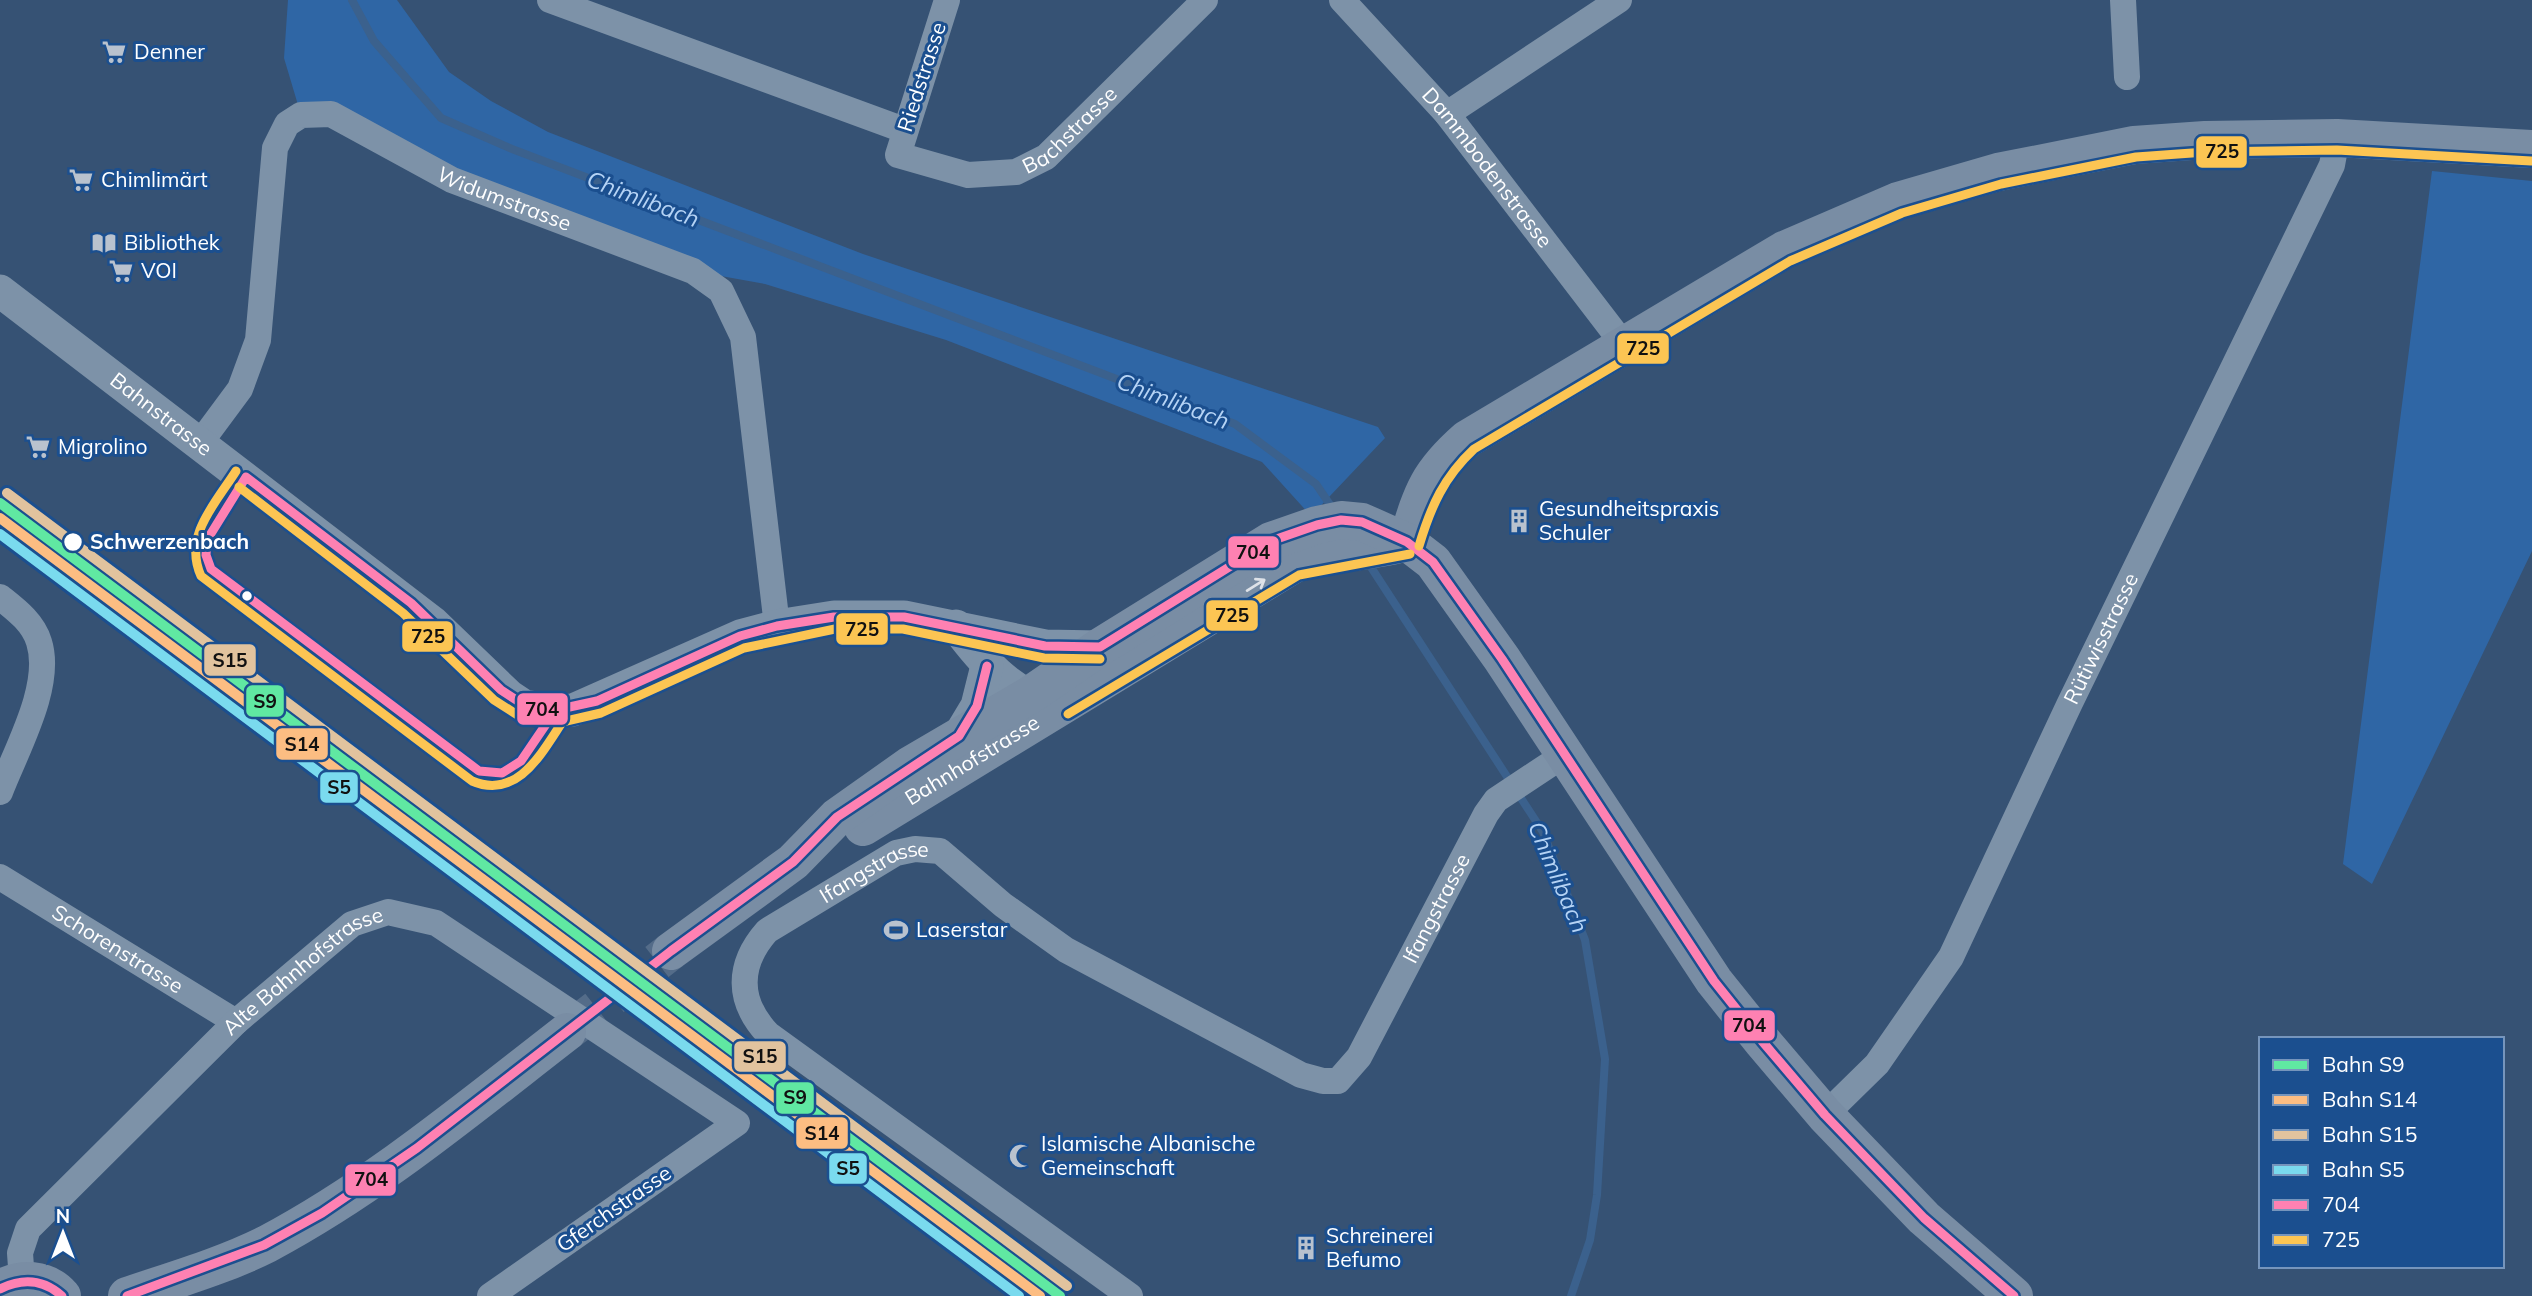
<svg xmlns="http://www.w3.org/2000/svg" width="2532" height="1296" font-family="Mulish,sans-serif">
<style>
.green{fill:#2f66a5}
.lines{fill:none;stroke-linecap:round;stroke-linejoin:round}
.stream{stroke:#3b618d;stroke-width:8}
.secondary-tunnel{stroke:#546c89;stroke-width:38;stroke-dasharray:38 19;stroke-linecap:butt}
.minor{stroke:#7d92a8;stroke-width:26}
.tertiary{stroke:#7d92a8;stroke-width:33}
.secondary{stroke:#798da4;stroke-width:38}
.bus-1-casing{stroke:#1b4f8f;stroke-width:14}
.bus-2-casing{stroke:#1b4f8f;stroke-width:14}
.bus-1{stroke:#fe81b2;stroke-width:9}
.bus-2{stroke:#fcc553;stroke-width:9}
.rail-1-casing{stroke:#1b4f8f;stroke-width:16}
.rail-2-casing{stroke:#1b4f8f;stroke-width:16}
.rail-3-casing{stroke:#1b4f8f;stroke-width:16}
.rail-4-casing{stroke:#1b4f8f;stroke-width:16}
.rail-1{stroke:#60e8a2;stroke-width:10}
.rail-2{stroke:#fcbd82;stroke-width:10}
.rail-3{stroke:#e1c39e;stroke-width:10}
.rail-4{stroke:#7adaee;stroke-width:10}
.oneway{stroke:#dee2e8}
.stop-dot{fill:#fff;stroke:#1b4f8f;stroke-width:2.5}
.labels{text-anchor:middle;stroke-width:6;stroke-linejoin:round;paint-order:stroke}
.poi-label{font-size:21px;fill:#fff;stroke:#1b4f8f;text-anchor:start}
.street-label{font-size:21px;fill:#fff;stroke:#1b4f8f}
.stop-label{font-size:21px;font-weight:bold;fill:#fff;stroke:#1b4f8f;text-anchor:start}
.water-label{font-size:23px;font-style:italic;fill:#b5d3f5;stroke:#1b4f8f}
.line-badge{stroke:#1b4f8f;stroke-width:2.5}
.pale-badge-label{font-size:19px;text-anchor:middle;font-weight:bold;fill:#111}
</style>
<rect width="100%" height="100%" fill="#365274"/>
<path class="green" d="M288 0H397L449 72 491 101 548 132 863 254 1378 427 1385 438 1311 516 1262 462 946 340 765 284 693 271 301 115 284 58Z
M2432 171 2532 181V551L2372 884 2343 864Z"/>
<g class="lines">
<path class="stream" d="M352 0 374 41 441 118 512 149 1235 424 1316 484 1335 512
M1367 561 1543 832 1585 940 1605 1059 1597 1195 1590 1240 1571 1296"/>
<path class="secondary-tunnel" d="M567 1032 671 951"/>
<g class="minor">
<path d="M550 0 904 130"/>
<path id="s1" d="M947 0 898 155 968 175 1016 172 1046 157 1205 0"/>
<path id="s2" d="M1342 0 1447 114 1624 345"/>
<path d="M2123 0 2127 77"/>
<path d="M1447 114 1619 0"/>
<path id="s3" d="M200 443 240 389 258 340 275 148 287 124 301 115 331 114 452 180 693 271 721 291 743 337 777 626"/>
<path d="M0 597C15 609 33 622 39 642 53 686 16 750 0 792"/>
<path id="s4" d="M0 877 236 1022"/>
<path id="s5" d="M1825 1115 1877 1064 1951 957 2069 705 2332 165 2337 138"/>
<path id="s6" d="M22 1281 20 1253 28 1229 236 1022 352 924 388 912 436 923 737 1123 490 1296"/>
<path id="s7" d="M1130 1296 768 1034C737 1001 737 965 767 931L896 853 915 849 940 851 1003 905 1066 950 1301 1075 1323 1081H1338L1359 1057 1486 814 1496 800 1564 755"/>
</g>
<g class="tertiary">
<path id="s8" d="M0 291 432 622 509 696 524 706 555 711 573 710 740 636 777 626 834 617H904L1045 646 1100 647"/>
<path d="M956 626C980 658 1011 696 1053 703"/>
<path d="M959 736 977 706 987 666"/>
</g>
<g class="secondary">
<path d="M1407 542C1422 493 1427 474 1467 439L1784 250 1898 201 1998 172 2134 145 2205 140 2337 138 2532 149"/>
<path id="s9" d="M863 827 1294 564C1333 550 1369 554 1407 542"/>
<path d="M671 951 793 862 837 817 909 766 1030 695 1100 647 1271 541 1317 525 1341 520 1362 522 1407 542 1433 562 1502 659 1714 981 1762 1041 1825 1115 1924 1218 2014 1296"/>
<path d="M0 1289C21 1277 46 1278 62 1296"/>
<path d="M127 1296C174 1280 223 1266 267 1244 376 1186 470 1107 567 1032"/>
</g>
<g class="bus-1-casing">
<path id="bus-1" d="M246 477 411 603 501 690 524 705 551 711 597 701 740 636 777 626 834 617H904L1045 646 1100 647 1271 541 1317 525 1341 520 1362 522 1407 542 1433 562 1502 659 1714 981 1762 1041 1825 1115 1924 1218 2014 1296
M246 477 207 540 206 555 211 569 479 771 502 773 521 761 555 711
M0 1289C22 1278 43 1279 62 1296
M127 1296 264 1245 322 1213 417 1148 671 951 793 862 837 817 959 736 977 706 987 666"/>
</g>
<g class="bus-2-casing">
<path id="bus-2" d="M236 471C215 504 183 536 201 576L472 781C519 801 543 750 565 718
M239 487 403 613 494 700 519 716 540 722H562L601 713 744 648 835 629H903L1044 658 1100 659
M1419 546C1431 506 1444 477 1474 449L1790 261 1902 213 2001 184 2136 157 2206 152 2337 150 2531 161
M1068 714 1299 575 1410 554"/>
</g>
<use href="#bus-1" class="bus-1"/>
<use href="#bus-2" class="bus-2"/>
<g class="rail-1-casing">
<path id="rail-1" d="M0 503 1060 1296"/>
</g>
<g class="rail-2-casing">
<path id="rail-2" d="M0 518 1040 1296"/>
</g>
<g class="rail-3-casing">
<path id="rail-3" d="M7 493 1067 1286"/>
</g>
<g class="rail-4-casing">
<path id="rail-4" d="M0 534 1019 1296"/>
</g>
<use href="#rail-1" class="rail-1"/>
<use href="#rail-2" class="rail-2"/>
<use href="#rail-3" class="rail-3"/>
<use href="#rail-4" class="rail-4"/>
</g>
<defs><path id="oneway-shaft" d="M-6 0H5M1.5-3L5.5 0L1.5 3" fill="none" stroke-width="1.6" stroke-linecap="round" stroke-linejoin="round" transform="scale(1.75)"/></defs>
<use class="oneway" href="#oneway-shaft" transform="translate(1256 585) rotate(-32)"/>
<defs>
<g id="supermarket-bare" transform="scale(1.89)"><path d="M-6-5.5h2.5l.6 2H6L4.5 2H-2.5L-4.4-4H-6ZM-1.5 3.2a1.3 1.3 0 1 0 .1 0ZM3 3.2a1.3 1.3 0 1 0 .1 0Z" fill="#b9c2ce" stroke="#1b4f8f" stroke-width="2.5" paint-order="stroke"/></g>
<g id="library-bare" transform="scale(1.89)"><path d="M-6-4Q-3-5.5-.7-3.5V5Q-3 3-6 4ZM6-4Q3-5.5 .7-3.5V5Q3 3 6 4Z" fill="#b9c2ce" stroke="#1b4f8f" stroke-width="2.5" paint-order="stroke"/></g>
<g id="building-bare" transform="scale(1.89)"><path d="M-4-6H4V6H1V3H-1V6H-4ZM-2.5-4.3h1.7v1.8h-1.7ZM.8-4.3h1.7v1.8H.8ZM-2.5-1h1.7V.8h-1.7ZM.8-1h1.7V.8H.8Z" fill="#b9c2ce" stroke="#1b4f8f" stroke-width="2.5" paint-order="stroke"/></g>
<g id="stadium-bare" transform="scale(1.89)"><path d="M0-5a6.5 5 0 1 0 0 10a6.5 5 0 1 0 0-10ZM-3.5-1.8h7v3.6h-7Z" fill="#b9c2ce" stroke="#1b4f8f" stroke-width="2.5" paint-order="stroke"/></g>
<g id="mosque-bare" transform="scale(1.89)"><path d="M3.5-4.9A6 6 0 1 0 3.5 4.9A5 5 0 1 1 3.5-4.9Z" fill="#b9c2ce" stroke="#1b4f8f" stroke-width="2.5" paint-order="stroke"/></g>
</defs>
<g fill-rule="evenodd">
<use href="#supermarket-bare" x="114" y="52"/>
<use href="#supermarket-bare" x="81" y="180"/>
<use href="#library-bare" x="104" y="243"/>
<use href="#supermarket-bare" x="121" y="271"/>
<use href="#supermarket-bare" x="38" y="447"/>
<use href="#building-bare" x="1519" y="521"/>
<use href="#stadium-bare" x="896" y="930"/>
<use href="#mosque-bare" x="1021" y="1156"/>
<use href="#building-bare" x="1306" y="1248"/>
</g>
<g class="stop-dot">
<circle cx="73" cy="542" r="10"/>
<circle cx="247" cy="596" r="6"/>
</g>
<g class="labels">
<g class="poi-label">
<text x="134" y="59">Denner</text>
<text x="101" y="187">Chimlimärt</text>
<text x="124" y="250">Bibliothek</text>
<text x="141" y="278">VOI</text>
<text x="58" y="454">Migrolino</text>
<text x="1539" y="516">Gesundheitspraxis<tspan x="1539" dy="24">Schuler</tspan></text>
<text x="916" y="937">Laserstar</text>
<text x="1041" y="1151">Islamische Albanische<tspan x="1041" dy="24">Gemeinschaft</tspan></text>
<text x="1326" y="1243">Schreinerei<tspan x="1326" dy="24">Befumo</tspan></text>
</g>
<g class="street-label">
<text transform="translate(922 77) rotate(-72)" y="7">Riedstrasse</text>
<text dy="7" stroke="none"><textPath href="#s1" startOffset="352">Bachstrasse</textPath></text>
<text dy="7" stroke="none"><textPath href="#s2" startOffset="222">Dammbodenstrasse</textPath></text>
<text dy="7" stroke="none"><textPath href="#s3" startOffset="579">Widumstrasse</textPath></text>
<text dy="7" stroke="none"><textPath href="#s8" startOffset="203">Bahnstrasse</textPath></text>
<text dy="7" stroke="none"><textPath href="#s5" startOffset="555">Rütiwisstrasse</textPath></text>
<text dy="7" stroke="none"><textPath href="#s9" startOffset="128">Bahnhofstrasse</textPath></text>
<text dy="7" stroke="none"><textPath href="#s7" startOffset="686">Ifangstrasse</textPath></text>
<text dy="7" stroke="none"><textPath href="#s7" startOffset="1421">Ifangstrasse</textPath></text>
<text dy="7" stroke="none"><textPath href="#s4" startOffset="138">Schorenstrasse</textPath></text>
<text dy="7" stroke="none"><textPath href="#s6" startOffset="432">Alte Bahnhofstrasse</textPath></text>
<text transform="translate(614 1209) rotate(-35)" y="7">Gferchstrasse</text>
</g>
<g class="stop-label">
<text x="90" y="549">Schwerzenbach</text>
</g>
<g class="water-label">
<text transform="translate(643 199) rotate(21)" y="8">Chimlibach</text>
<text transform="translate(1173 401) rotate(21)" y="8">Chimlibach</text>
<text transform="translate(1558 877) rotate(67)" y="8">Chimlibach</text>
</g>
</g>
<g class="line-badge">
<rect x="2195" y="135" width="53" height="34" rx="7" fill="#fcc553"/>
<rect x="1616" y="332" width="54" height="33" rx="7" fill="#fcc553"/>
<rect x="1227" y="535" width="53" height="34" rx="7" fill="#fe81b2"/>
<rect x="1205" y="599" width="54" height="33" rx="7" fill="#fcc553"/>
<rect x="835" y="612" width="54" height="34" rx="7" fill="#fcc553"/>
<rect x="401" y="620" width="53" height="33" rx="7" fill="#fcc553"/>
<rect x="203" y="643" width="54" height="34" rx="7" fill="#e1c39e"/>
<rect x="245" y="684" width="40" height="34" rx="7" fill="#60e8a2"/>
<rect x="516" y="692" width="53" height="34" rx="7" fill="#fe81b2"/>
<rect x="275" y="727" width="54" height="34" rx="7" fill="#fcbd82"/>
<rect x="319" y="771" width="40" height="33" rx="7" fill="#7adaee"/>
<rect x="1723" y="1009" width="53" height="33" rx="7" fill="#fe81b2"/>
<rect x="733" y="1040" width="54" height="33" rx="7" fill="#e1c39e"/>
<rect x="775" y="1081" width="40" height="34" rx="7" fill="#60e8a2"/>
<rect x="795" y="1116" width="54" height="34" rx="7" fill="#fcbd82"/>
<rect x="828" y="1152" width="40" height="33" rx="7" fill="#7adaee"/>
<rect x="344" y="1163" width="53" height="34" rx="7" fill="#fe81b2"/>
</g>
<g class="pale-badge-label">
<text x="2222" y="158">725</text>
<text x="1643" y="355">725</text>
<text x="1253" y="559">704</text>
<text x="1232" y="622">725</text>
<text x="862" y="636">725</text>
<text x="428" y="643">725</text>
<text x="230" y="667">S15</text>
<text x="265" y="708">S9</text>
<text x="542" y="716">704</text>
<text x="302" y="751">S14</text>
<text x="339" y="794">S5</text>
<text x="1749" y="1032">704</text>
<text x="760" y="1063">S15</text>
<text x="795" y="1104">S9</text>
<text x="822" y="1140">S14</text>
<text x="848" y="1175">S5</text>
<text x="371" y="1186">704</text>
</g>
<rect x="2259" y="1037" width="245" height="231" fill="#1b4f8f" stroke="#7695bc" stroke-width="2"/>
<rect x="2273" y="1060" width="35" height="10" fill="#60e8a2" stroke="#7695bc" stroke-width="2"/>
<text x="2322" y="1072" font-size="21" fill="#ffffff">Bahn S9</text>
<rect x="2273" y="1095" width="35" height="10" fill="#fcbd82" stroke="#7695bc" stroke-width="2"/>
<text x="2322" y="1107" font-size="21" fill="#ffffff">Bahn S14</text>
<rect x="2273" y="1130" width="35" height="10" fill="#e1c39e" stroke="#7695bc" stroke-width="2"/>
<text x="2322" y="1142" font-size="21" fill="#ffffff">Bahn S15</text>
<rect x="2273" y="1165" width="35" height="10" fill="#7adaee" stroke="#7695bc" stroke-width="2"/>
<text x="2322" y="1177" font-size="21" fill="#ffffff">Bahn S5</text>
<rect x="2273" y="1200" width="35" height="10" fill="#fe81b2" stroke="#7695bc" stroke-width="2"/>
<text x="2322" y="1212" font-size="21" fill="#ffffff">704</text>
<rect x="2273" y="1235" width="35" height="10" fill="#fcc553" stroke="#7695bc" stroke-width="2"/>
<text x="2322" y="1247" font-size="21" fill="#ffffff">725</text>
<g transform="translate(63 1233)" stroke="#1b4f8f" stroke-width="5" paint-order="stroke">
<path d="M0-5L12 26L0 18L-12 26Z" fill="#ffffff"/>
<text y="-10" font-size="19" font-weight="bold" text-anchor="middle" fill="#ffffff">N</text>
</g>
</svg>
